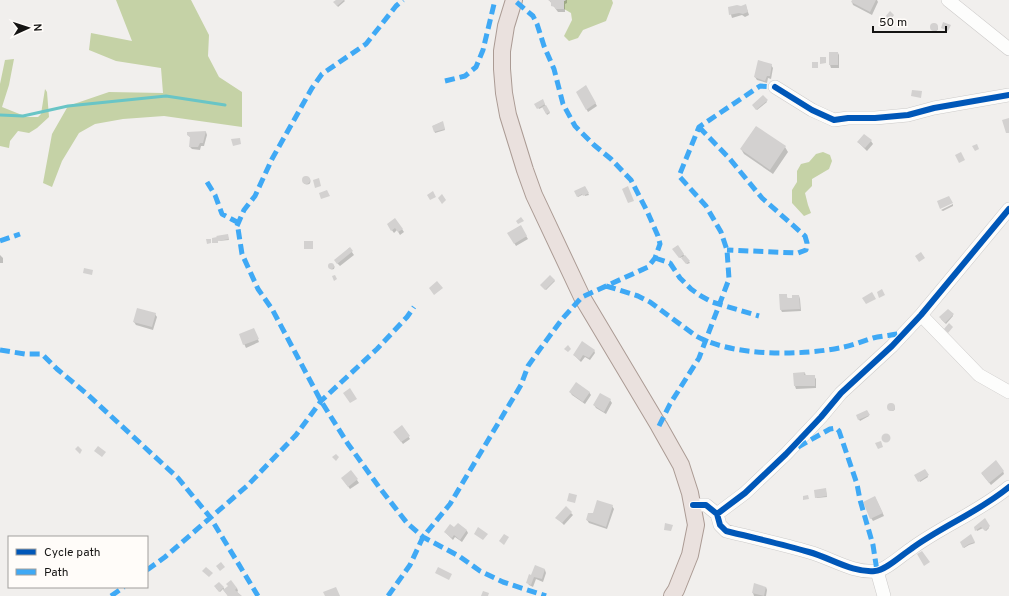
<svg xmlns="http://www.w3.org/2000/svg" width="1009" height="596" font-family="Overpass,sans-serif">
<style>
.forest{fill:#c5d2a6}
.shadow{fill:#0003}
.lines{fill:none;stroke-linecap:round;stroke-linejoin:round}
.stream{stroke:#69c5c6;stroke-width:3}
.building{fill:#d3d1d0}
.minor-casing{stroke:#cdcbca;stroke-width:14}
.major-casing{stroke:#ab9b94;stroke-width:18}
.minor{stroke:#fdfdfc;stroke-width:13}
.major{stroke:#eae1de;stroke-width:16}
.quiet{stroke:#3fa9f5;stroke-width:5;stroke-dasharray:10 5;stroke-linecap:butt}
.cycleway-casing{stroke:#fffcf9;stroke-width:8}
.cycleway{stroke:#0057b8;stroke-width:6}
</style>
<rect width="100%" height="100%" fill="#f1efed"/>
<path class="forest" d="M116 0H191L209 35 208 56 219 77 242 92V127L164 116 123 119 95 124 79 133 62 161 52 187 43 183 52 134 68 106 109 92 163 93 161 68 116 61 89 50 91 33 132 41Z
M566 0H612L613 3 606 21 583 30 578 38 569 41 564 36 572 20 571 13 564 9V1Z
M14 59 9 85 2 107 27 117H38L41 114 45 89 47 92 49 117 37 128 29 133 18 131 10 141 9 148 0 146V84L5 60Z
M823 152 830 155 832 161 829 169 812 179V186L805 193 808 205 811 213 804 216 792 203V190L797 182V171L801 164 809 162 816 154Z"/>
<path class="shadow" d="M337 0H344L345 1 338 7 334 2Z
M549 0H567V3L565 4V12H558Z
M853 0H877L878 2 872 15 853 5 852 2Z
M746 6 749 15 745 17 742 15 732 18 729 8Z
M932 28a3 3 0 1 1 6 0a3 3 0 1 1-6 0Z
M830 53H838L839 55V68H831L830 65Z
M771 65 773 68 771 79 768 78 767 83 757 80 755 77Z
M586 87 597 106 588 112 577 92Z
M763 96 767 102 757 110 753 105Z
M542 100 550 113 547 115 543 107 539 109 536 104Z
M442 122 445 130 435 133 433 126Z
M756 127 785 147 788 152 773 174 744 154 741 149Z
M206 132 207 135 204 146H201L200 150 192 149 190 147 191 138 188 135Z
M871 141 873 144 867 151 858 142Z
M303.5 181a3.5 3.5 0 1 1 7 0a3.5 3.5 0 1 1-7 0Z
M585 187 589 195 585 196 584 194 578 197 575 192Z
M953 204V206L943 211 941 210Z
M388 225 402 229 404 232 400 235 397 230 394 233Z
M520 226 528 239 516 246 509 234Z
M228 237 229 240 218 241V243H213Z
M677 246 690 263 687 264 682 257 680 258 674 249Z
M349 248 354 255 340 266 337 263Z
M0 255 3 258V263H0Z
M329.5 267a2.5 2.5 0 1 1 5 0a2.5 2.5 0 1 1-5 0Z
M554 280 555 281 546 290 542 286Z
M786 295 788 299H793L799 296 800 299 801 311 782 312 781 310Z
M155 314 157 317 153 330 136 325 134 322Z
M953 315V316L946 324 941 319Z
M255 332 259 342 246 348 240 335Z
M594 350 595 353 590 360 585 357 581 362 574 355Z
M805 373 806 376H814L816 379V388L796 389 795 386 794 374Z
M570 392H589L591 395 585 404 572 395Z
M610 400 612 403 606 414 596 408 594 405Z
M889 408a3 3 0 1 1 6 0a3 3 0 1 1-6 0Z
M867 411 869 416 860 421 857 416Z
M402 427 410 439 403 444 396 435Z
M882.5 438a3.5 3.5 0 1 1 7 0a3.5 3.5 0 1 1-7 0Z
M925 470 928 477 920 482 916 475Z
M351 471 359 483 350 489 344 481Z
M1003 471 1004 474 991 485 982 474Z
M826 491 827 497 817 498 816 497Z
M875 497 884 516 873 521 871 518Z
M612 506 614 509 607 529 589 523 587 520 593 514Z
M571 513 573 515 564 525 557 518Z
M985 520 989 528 986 531 983 528 977 531 975 527Z
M458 524 467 531 468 533 462 542 455 537 453 540 446 533 455 529Z
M970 536 975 543 969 545 964 548 962 542Z
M535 567 545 570 546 573 543 582 536 579 533 587 529 585 527 582 532 577Z
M223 587 225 590 237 588 238 591 237 592 241 596H228L223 589 220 592 216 588Z
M766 587 767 590 766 596H754L753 593Z"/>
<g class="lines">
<path class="stream" d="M0 115 23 116 68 106 166 96 225 105"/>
</g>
<path class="building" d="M336 0H344L337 6 333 2Z
M548 0H566L564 1V9H555V7L551 6V2Z
M852 0H876L870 12 851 2Z
M746 4 748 12 743 14 739 13 729 15 728 7 737 5 741 6Z
M890 11 894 15 890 21 885 17Z
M943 22 951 25 948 31 941 28Z
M930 27a4 4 0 1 1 8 0a4 4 0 1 1-8 0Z
M829 52H838V65H829Z
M820 57H826V63L820 64Z
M758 60 772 64 770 76H767L765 81 754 77Z
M812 62H818V68H812Z
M586 85 596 103 586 110 576 92Z
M912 90 922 91 921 98 911 96Z
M763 95 768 100 756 110 752 105Z
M543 99 545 104 537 109 534 104Z
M546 105 550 112 546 114 542 107Z
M1009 118V133H1006L1002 120Z
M443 121 445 129 434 132 432 126Z
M756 126 786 146 770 170 740 149Z
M206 131 203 143H200L198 147H189L190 137 187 135V132Z
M864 134 872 140 865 148 857 142Z
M240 138 241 144 233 146 231 139Z
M977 144 979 149 975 151 972 146Z
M961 152 965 160 959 163 955 155Z
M302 180a4 4 0 1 1 8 0a4 4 0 1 1-8 0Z
M319 178 321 186 315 188 313 180Z
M585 186 589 193 583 196 582 194 577 197 574 191Z
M628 186 634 201 628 203 622 189Z
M327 190 330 196 321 199 319 193Z
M433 191 436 197 430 200 427 195Z
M442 194 446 200 442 204 438 198Z
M949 196 953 203 940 209 937 201Z
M521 217 524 221 518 224 516 221Z
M395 218 403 229 398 232 395 228 391 231 387 224Z
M521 225 527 236 514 244 507 233Z
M228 234 229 239 218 241V243H212V238L217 237 216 236Z
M206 239H211V243L207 244Z
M304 241H313V249H304Z
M678 245 684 254 679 258 672 249Z
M350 247 353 251 337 264 334 260Z
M921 252 925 258 919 262 915 256Z
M685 255 690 261 686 264 681 258Z
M328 266a3 3 0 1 1 6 0a3 3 0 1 1-6 0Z
M84 268 93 270 92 275 83 273Z
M335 275 337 279 334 281 332 276Z
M550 275 555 280 545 290 540 285Z
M437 281 443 288 434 295 429 288Z
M882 289 885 295 879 298 877 292Z
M872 292 876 299 866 304 862 298Z
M779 294H787V298H792V295H799L800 309 780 310Z
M137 308 156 313 152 327 133 322Z
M948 309 954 314 945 323 939 317Z
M949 323 953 327 948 333 944 329Z
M254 328 259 339 243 345 239 334Z
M582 341 595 350 589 358 583 355 580 360 573 355Z
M568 345 571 349 568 352 564 349Z
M805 372 804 375H815V386H794L793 373Z
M576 382 590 392 583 402 569 392Z
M350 388 357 399 350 403 343 393Z
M600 393 611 399 604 412 593 405Z
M887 407a4 4 0 1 1 8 0a4 4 0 1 1-8 0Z
M867 410 870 415 858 420 856 415Z
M402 425 410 436 401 442 393 432Z
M881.5 438a4.5 4.5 0 1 1 9 0a4.5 4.5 0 1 1-9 0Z
M881 441 883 447 878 449 875 443Z
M78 446 82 450 80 454 75 449Z
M98 446 106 452 102 457 94 451Z
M336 454 339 457 336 461 332 457Z
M996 460 1004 471 989 483 981 473Z
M925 469 929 475 918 482 914 475Z
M351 470 358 479 348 487 341 478Z
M826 488 827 496 815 498 814 490Z
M569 493 577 495 575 503 567 501Z
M808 495 809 499 803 500V496Z
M875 496 883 513 870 519 863 502Z
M597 500 613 505 606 527 586 520 588 513H593Z
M566 506 572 512 562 523 555 518Z
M985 518 990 526 985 531 981 527 975 531 974 527Z
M458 523 467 530 460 540 454 535 452 538 444 532 450 524 454 527Z
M665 523 673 525 671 531 664 530Z
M478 527 488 534 483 540 474 534Z
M504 534 509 537 504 545 499 541Z
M971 534 975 542 969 544 963 548 960 542Z
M922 551 930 562 924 566 917 554Z
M221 562 225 567 220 571 216 566Z
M535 565 545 569 542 579 534 577 531 585 526 583 529 574 531 575Z
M206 567 213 573 209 577 202 571Z
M438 567 452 574 449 580 435 573Z
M231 580 237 588 235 590 242 596H228L223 590 228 586 226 584Z
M219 582 224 587 219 592 214 586Z
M754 583 766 587 764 596 752 593Z
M336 587 340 596H325L323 592Z
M483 591 489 593 488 596H481Z"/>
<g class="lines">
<g class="minor-casing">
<path id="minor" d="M948 0 1009 49
M775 87 812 110 834 120 848 118H875L908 115 934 108 1009 95
M921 315 979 375 1009 392
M693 505H706L717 514 745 493 786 454 821 417 841 393 892 346 921 315 1009 209
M717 514 720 525 726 531C754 538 782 544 809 552 831 558 852 573 875 571 885 571 903 554 911 549 942 526 979 512 1009 487
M877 571 884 596"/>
</g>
<g class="major-casing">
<path id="major" d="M514 0 506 26 502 51V69L504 93 508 115 525 170 534 195 582 297 659 426 681 465 690 493 696 525 690 555 676 590 672 596"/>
</g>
<use href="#minor" class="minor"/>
<use href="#major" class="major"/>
<path class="quiet" d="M445 81 465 76 476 67 483 50 495 0
M699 127 729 158 762 198 805 236 807 243 806 250 798 253 727 250
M207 182 215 195 222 214 237 222 242 254 258 289 272 309 321 401 348 444 379 487 407 523 423 537 459 556 480 571 503 582 546 596
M237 226 244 210 255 196 272 159 312 88 322 74 366 44 396 6 403 0
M0 241 20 234
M655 258 670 263 680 278 691 289 701 296 712 302 759 316
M606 286 638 296 650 302 696 336C734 357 802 356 844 347 854 345 863 341 873 338 883 336 893 335 903 333
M0 350 25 354H42L57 369 87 394 178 478 210 517 258 596
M659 426 670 404 699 358 729 279 727 250 721 232 706 206 679 176 699 127 760 86 775 87
M798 447 830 429 836 428 839 431 857 484 860 500 873 545 877 571
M147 570 165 557 247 486 296 435 321 401 377 349 407 317 414 307
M111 596 124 587
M388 596 410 565 423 537 450 504 521 385 528 366 540 349 563 318 582 297 648 267 655 258 660 244 658 236 647 211 631 180 611 159 594 145 575 126 563 104 554 69 544 46 537 24 533 16 514 0"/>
<g class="cycleway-casing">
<path id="cycleway" d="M775 87 812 110 834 120 848 118H875L908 115 934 108 1009 95
M693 505H706L717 514 745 493 786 454 821 417 841 393 892 346 921 315 1009 209
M717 514 720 525 726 531C754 538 782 544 809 552 831 558 852 573 875 571 885 571 903 554 911 549 942 526 979 512 1009 487"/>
</g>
<use href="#cycleway" class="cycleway"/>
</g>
<rect x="8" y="536" width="140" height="52" fill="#fffcf9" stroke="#a19f9d"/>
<rect x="16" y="549" width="20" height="6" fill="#0057b8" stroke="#a19f9d"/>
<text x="44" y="556" font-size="12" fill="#151413">Cycle path</text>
<rect x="16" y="569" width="20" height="6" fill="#3fa9f5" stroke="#a19f9d"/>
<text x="44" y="576" font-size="12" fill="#151413">Path</text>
<g transform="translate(28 28) rotate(87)" stroke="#fffcf9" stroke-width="3" paint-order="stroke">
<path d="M0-3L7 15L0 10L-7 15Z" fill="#151413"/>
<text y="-6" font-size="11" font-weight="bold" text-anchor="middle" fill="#151413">N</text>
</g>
<path d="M873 26v6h73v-6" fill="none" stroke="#151413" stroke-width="2"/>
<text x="879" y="26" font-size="12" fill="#151413" stroke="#fffcf9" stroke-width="3" paint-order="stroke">50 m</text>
</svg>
